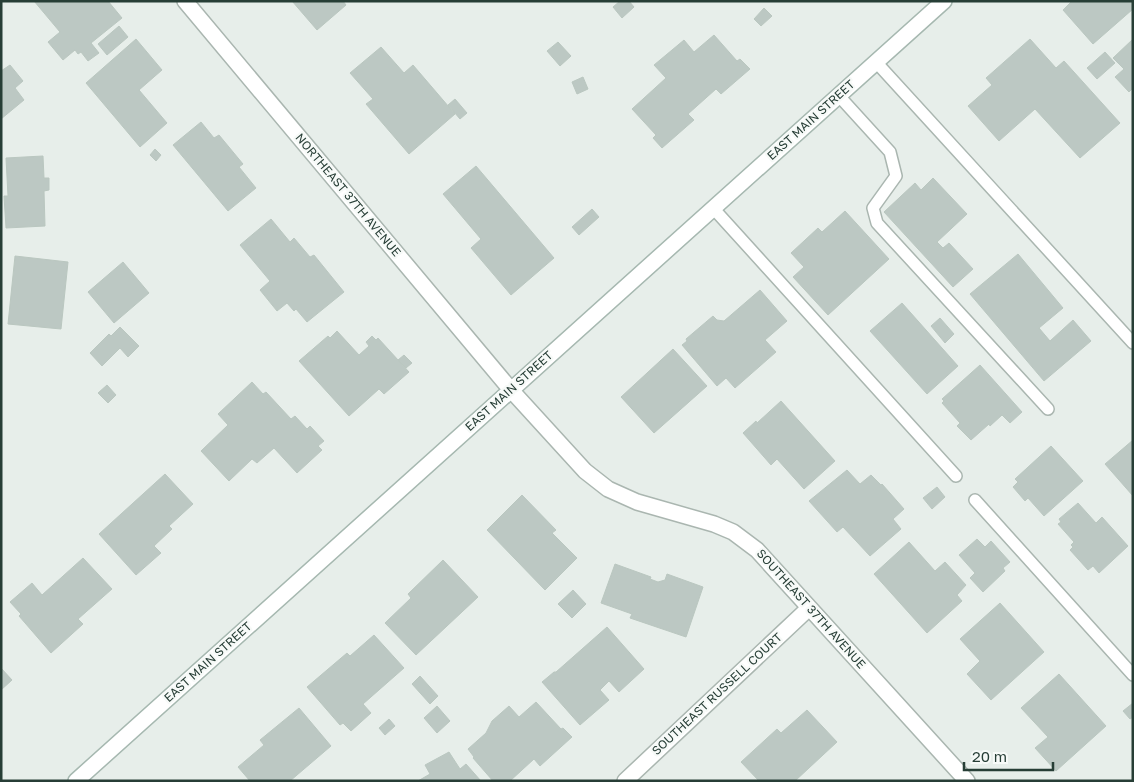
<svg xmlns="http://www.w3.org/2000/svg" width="1134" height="782" font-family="'Golos Text',sans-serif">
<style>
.building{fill:#bcc8c3;stroke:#bac7c0}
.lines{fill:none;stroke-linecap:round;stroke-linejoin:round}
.service-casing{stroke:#aab6b0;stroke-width:14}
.minor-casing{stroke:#aab6b0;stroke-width:18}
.tertiary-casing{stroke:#aab6b0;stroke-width:18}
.secondary-casing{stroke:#a6b8b0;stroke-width:18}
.service{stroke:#fff;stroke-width:11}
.minor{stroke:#fff;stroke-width:15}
.tertiary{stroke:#fff;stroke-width:15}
.secondary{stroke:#fff;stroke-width:15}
.labels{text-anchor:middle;stroke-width:4.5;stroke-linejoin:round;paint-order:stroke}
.street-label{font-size:12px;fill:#273e36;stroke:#f7faf8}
</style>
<rect width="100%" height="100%" fill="#e7eeea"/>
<path class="building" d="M34 1H108L122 18 91 43 99 53 88 61 81 52 78 54 75 50 63 60 48 42 60 32Z
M292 1H343L346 5 317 30Z
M620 1H629L634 7 622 18 613 7Z
M1072 1H1133V9L1093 44 1063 10Z
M764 8 772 16 761 26 754 19Z
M119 26 128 37 107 55 98 44Z
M714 35 737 61 740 59 750 69 721 94 716 89 688 114 694 120 662 148 653 138 656 135 632 109 666 78 654 65 684 40 694 52Z
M136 39 162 70 139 90 167 123 140 147 86 83Z
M1030 39 1056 68 1064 61 1120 123 1080 158 1035 109 999 141 968 106 992 85 986 78Z
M1133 39V88L1129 92 1115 77 1124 69 1113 58Z
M558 42 571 56 560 66 547 51Z
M381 47 404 73 413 65 455 114 409 154 366 104 373 99 350 73Z
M1105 52 1115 63 1097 79 1087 68Z
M10 65 23 81 15 88 24 100 1 119V71Z
M583 77 588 89 577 94 572 82Z
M455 99 467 113 460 119 448 105Z
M201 122 214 138 219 135 243 164 239 167 256 188 228 211 173 145Z
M155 149 161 155 156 161 150 155Z
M43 156 44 178H49V190L44 191 45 226 6 228 4 196H8L6 158Z
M476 166 554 258 511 295 471 248 481 239 443 194Z
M933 178 967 214 937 242 943 248 949 243 973 269 953 287 884 212 915 183 921 190Z
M592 209 599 217 579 235 572 227Z
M845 211 889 259 828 315 793 277 804 267 791 253 818 228 822 232Z
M271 219 290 242 294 238 310 257 314 255 344 292 307 322 296 309 294 311 287 303 277 311 260 290 270 281 240 245Z
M1018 254 1063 308 1039 328 1050 341 1073 320 1091 341 1044 381 970 294Z
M15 256 68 262 61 329 8 324Z
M123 262 149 293 114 323 88 292Z
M760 290 787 321 765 340 776 352 735 388 726 378 717 386 682 345 687 341 686 339 713 316 717 320 724 321Z
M902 303 958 366 927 394 870 331Z
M940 318 954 334 945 343 931 326Z
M120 327 139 346 128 357 120 348 102 366 90 353 109 334 111 336Z
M337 331 359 355 369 346 366 342 372 336 376 340 378 338 409 372 384 394 379 389 349 416 299 361 328 336 330 338Z
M673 349 707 386 654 433 621 397Z
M404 355 412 363 406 368 398 360Z
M980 365 1022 412 1010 423 1002 415 990 426 989 424 971 440 957 426 960 423 942 403 944 401 942 399Z
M252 382 263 394 266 392 291 419 295 416 307 429 310 426 324 441 318 446 322 450 297 473 274 448 257 463 252 459 229 481 201 451 228 425 218 414Z
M107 385 116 395 108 403 98 393Z
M781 401 835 461 804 489 777 459 771 465 743 433 756 421 757 423Z
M1133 440V496L1105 464Z
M1051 446 1083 481 1044 516 1028 498 1025 501 1013 487 1018 482 1015 479Z
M847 470 860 484 871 475 881 485 882 484 904 509 893 519 901 529 870 556 843 527 837 532 809 501Z
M165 474 193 504 169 526 172 529 154 546 161 553 136 575 99 534Z
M937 487 945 497 932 509 923 498Z
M522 495 556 530 552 533 577 558 545 590 487 530Z
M1078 503 1096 523 1102 517 1128 546 1099 573 1093 566 1088 570 1070 550 1073 547 1071 545 1074 542 1058 524 1061 522 1059 519Z
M977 539 985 547 991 541 1010 562 1003 568 1005 571 983 592 970 578 975 573 959 555Z
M909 542 935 571 945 562 966 585 957 595 962 601 927 633 874 574Z
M83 558 112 589 78 619 83 624 51 653 19 616 21 614 10 602 32 583 42 595Z
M443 560 478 597 416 655 385 623 411 598 408 594Z
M615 564 651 577 650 579 658 582 665 580 667 574 703 587 686 637 630 618 632 614 601 603Z
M573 590 586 604 572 618 558 604Z
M1000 603 1044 652 991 700 967 674 980 661 960 639Z
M607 627 644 669 619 692 609 681 600 690 609 700 580 725 542 682 554 672H556Z
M374 635 404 668 363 704 371 713 351 731 343 723 340 725 307 687 347 653 350 656Z
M1 668 12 680 1 690Z
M1059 674 1106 726 1056 771 1035 748 1048 737 1021 708Z
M420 676 438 696 430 704 412 684Z
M536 702 561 729 563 728 572 737 540 766 534 759 510 781H493L473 758 474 757 468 749 486 733 492 721 509 706 519 717Z
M1133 703V717L1130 719 1123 711Z
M437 706 450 721 437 733 424 718Z
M299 708 331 746 290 781H250L238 767 264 745 260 740Z
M807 710 837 742 795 781H759L741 762 777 729 781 733Z
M389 719 395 726 385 735 379 728Z
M449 752 460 769 466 764 481 781H418L430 774 425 765Z"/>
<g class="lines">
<g class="service-casing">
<path id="service" d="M876 62 1133 343
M839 96 890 152 896 176 873 208 877 223 1048 409
M713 208 956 476
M975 500 1133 675"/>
</g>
<g class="minor-casing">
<path id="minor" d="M511 390 585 471 608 489 637 502 714 524 733 532 757 550 967 781
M625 781 809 608"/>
</g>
<g class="tertiary-casing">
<path id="tertiary" d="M185 1 511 390"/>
</g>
<g class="secondary-casing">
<path id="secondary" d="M76 781 944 1"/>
</g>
<use href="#service" class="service"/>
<use href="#minor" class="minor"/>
<use href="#tertiary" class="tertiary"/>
<use href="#secondary" class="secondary"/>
</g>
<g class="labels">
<g class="street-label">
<text transform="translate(811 120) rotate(-42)" y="4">EAST MAIN STREET</text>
<text transform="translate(348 195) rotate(50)" y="4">NORTHEAST 37TH AVENUE</text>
<text transform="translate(509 391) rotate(-42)" y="4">EAST MAIN STREET</text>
<text transform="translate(811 609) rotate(48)" y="4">SOUTHEAST 37TH AVENUE</text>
<text transform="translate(208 662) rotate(-42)" y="4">EAST MAIN STREET</text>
<text transform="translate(717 694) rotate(-43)" y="4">SOUTHEAST RUSSELL COURT</text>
</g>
</g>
<rect width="1134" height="782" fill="none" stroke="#273e36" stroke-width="5"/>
<path d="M964 762v8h89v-8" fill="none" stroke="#273e36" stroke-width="2.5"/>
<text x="972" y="762" font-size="15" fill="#273e36" stroke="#f7faf8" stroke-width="4" paint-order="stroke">20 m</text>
</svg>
